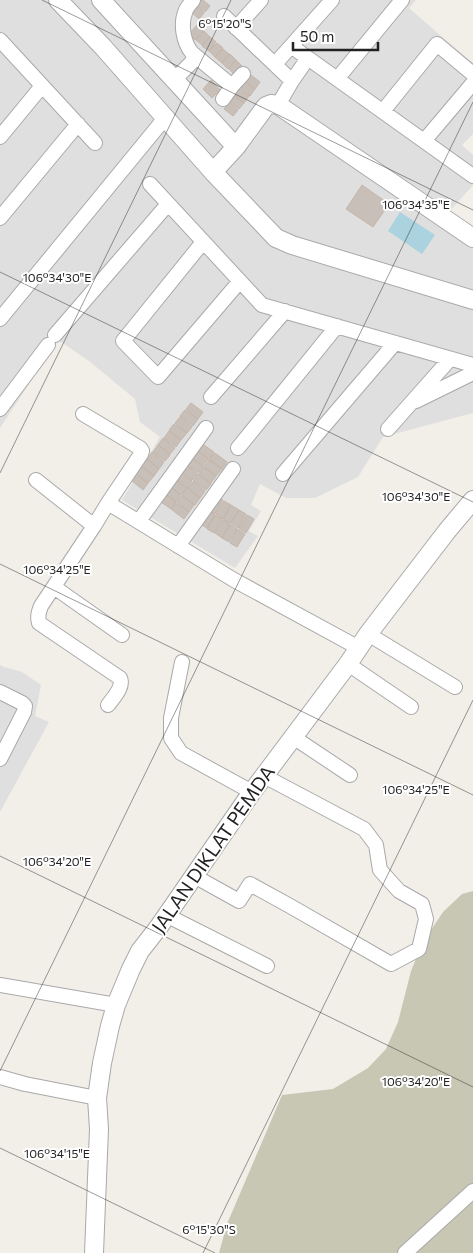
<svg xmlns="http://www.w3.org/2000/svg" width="473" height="1253" font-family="Commissioner,sans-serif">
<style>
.residential{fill:#e0dfdf}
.construction{fill:#c7c7b4}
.water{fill:#aad3df}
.building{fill:#c7bfb8;stroke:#c4b6ab}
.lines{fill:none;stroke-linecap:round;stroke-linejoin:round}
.minor-casing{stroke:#a9a9a9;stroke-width:16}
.tertiary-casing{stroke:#a9a9a9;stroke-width:20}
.minor{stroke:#fff;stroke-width:14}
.tertiary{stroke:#fff;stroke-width:18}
.ticks{fill:none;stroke:#222;stroke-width:1;stroke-opacity:0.45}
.labels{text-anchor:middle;stroke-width:4;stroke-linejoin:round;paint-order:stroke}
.street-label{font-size:19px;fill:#222;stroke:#fff}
.ticks-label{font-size:12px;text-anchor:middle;fill:#222;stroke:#fff;stroke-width:4;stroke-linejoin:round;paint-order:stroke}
</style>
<rect width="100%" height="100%" fill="#f2efe9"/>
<path class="residential" d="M0 0H416L409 8 473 64V134L462 145 473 155V185L449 212 473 226V413L383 437 358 477 315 498H286L260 484 251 505 261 511 249 531 258 536 235 568 122 500 160 437 140 422 135 399 89 361 58 340 0 428Z
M0 665 4 667 22 672 41 685 35 716 49 722 0 812Z"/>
<path class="construction" d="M473 891V1253H219L227 1224 282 1095 333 1089 368 1068 386 1049 398 1022 411 971 423 942 443 912 462 894Z"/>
<path class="water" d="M400 212 435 235 422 254 388 231Z"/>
<path class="building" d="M200 0H203L210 6 205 12 196 5Z
M195 5 204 13 199 19 190 11Z
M197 25 203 31 195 40 189 34Z
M204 31 210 37 202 45 196 40Z
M210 37 216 42 209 51 202 46Z
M217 43 223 48 215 57 209 51Z
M223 49 229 54 222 63 215 57Z
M230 54 236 60 228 69 222 63Z
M236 60 242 66 235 75 229 69Z
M251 75 260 82 255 89 246 81Z
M211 80 220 90 212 98 203 89Z
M246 82 255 89 250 96 241 88Z
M240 89 249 96 244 103 235 95Z
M235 96 244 103 239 109 230 102Z
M229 102 238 110 233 116 224 109Z
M362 185 389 204 373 227 346 209Z
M191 403 203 412 198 419 186 409Z
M185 410 198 419 193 426 180 416Z
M180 417 192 427 187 433 175 423Z
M174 424 187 433 181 440 169 430Z
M169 431 181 440 176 447 164 438Z
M163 438 175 448 170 454 158 445Z
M201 443 214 452 209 459 196 449Z
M158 445 170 455 165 461 153 452Z
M196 450 208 459 203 466 191 457Z
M152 452 164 462 159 469 147 459Z
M215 453 227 462 222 469 209 459Z
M190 457 203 467 198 473 185 464Z
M147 459 159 469 154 476 141 466Z
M209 460 222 469 216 476 204 467Z
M185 464 197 474 192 480 180 471Z
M141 466 154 476 148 483 136 473Z
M204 467 216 476 211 483 199 474Z
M179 472 192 481 187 488 174 478Z
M136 474 148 483 143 490 131 480Z
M198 474 211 484 206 490 193 481Z
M174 479 186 488 181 495 169 485Z
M193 482 205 491 200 498 188 488Z
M169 486 181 495 176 502 163 492Z
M187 488 200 498 195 505 182 495Z
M163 493 176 502 171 509 158 500Z
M182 496 194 505 189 512 177 502Z
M216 496 223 500 215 514 208 510Z
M224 501 231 505 223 519 216 514Z
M176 503 189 512 184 519 171 509Z
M231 505 239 510 230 523 223 519Z
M239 510 246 514 238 528 231 523Z
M208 511 215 515 207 528 200 524Z
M215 515 222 519 214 533 207 529Z
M247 515 254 519 246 533 239 528Z
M223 520 230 524 222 538 215 533Z
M230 524 237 529 229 542 222 538Z
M238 529 245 534 237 547 230 543Z"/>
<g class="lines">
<g class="minor-casing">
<path id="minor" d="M193 0C191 3 187 7 186 10 180 23 183 42 192 53L232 86 223 99
M224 16 292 81
M236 28 261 0
M0 40 95 143
M291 46 473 176
M275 64 332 0
M337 79 402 0
M174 80 197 57
M232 86 243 74
M278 105 292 81 308 58
M383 111 437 44 473 74
M0 137 42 86
M424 141 473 83
M150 184 262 305 473 365
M0 218 78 124
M203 242 123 341 158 377 240 281
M0 319 165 118
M55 335 168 204
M211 397 285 311
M416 401 473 373
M0 409 48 345
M83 414 140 448 142 451 141 454 108 503 94 526 41 606C39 611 37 616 39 623L120 678C124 687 114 697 108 705
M388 429 450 359
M238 448 337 326
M283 474 395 343
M36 480 94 526
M108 503 234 580 359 648
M139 521 206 428
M178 546 233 469
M54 587 122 635
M368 634 455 687
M182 662 171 718V738L181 753 252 792
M348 664 411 707
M0 692 22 703 25 706 24 712 0 759
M293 737 350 775
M194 876 239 901 250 884 290 906 391 964 419 949 426 919 422 904 399 891 380 870 376 845 364 829 264 776
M166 915 267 966
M0 985 116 1005
M0 1077 25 1084 97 1098
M405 1253 473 1191"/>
</g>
<g class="tertiary-casing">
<path id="tertiary" d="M58 0 103 47 213 172 276 238 292 245 473 300
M101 0 236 147
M213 172 236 147 266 106 271 104 278 105 473 238
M94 1253 99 1129 97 1098 102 1063 110 1026 116 1005 131 969 140 951 158 928 252 792 348 664 368 634 447 531 473 500"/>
</g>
<use href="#minor" class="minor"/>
<use href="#tertiary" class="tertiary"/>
</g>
<path class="ticks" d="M42 0 473 210M0 272 473 502M0 473 231 0M0 564 473 795M0 856 473 1087M0 1071 473 102M0 1148 215 1253M203 1253 473 700"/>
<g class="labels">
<g class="street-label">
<text transform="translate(213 849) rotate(-55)" y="7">JALAN DIKLAT PEMDA</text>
</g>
</g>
<g class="ticks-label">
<text x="225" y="28">6°15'20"S</text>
<text x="416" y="209">106°34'35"E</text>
<text x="57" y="282">106°34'30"E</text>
<text x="416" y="501">106°34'30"E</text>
<text x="57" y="574">106°34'25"E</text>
<text x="416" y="794">106°34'25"E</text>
<text x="57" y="866">106°34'20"E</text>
<text x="416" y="1086">106°34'20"E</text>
<text x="57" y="1158">106°34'15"E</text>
<text x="209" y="1234">6°15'30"S</text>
</g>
<path d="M293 42v8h85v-8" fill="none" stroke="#222222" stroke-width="2.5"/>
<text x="300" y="42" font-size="15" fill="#222222" stroke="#ffffff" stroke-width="4" paint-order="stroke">50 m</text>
</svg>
